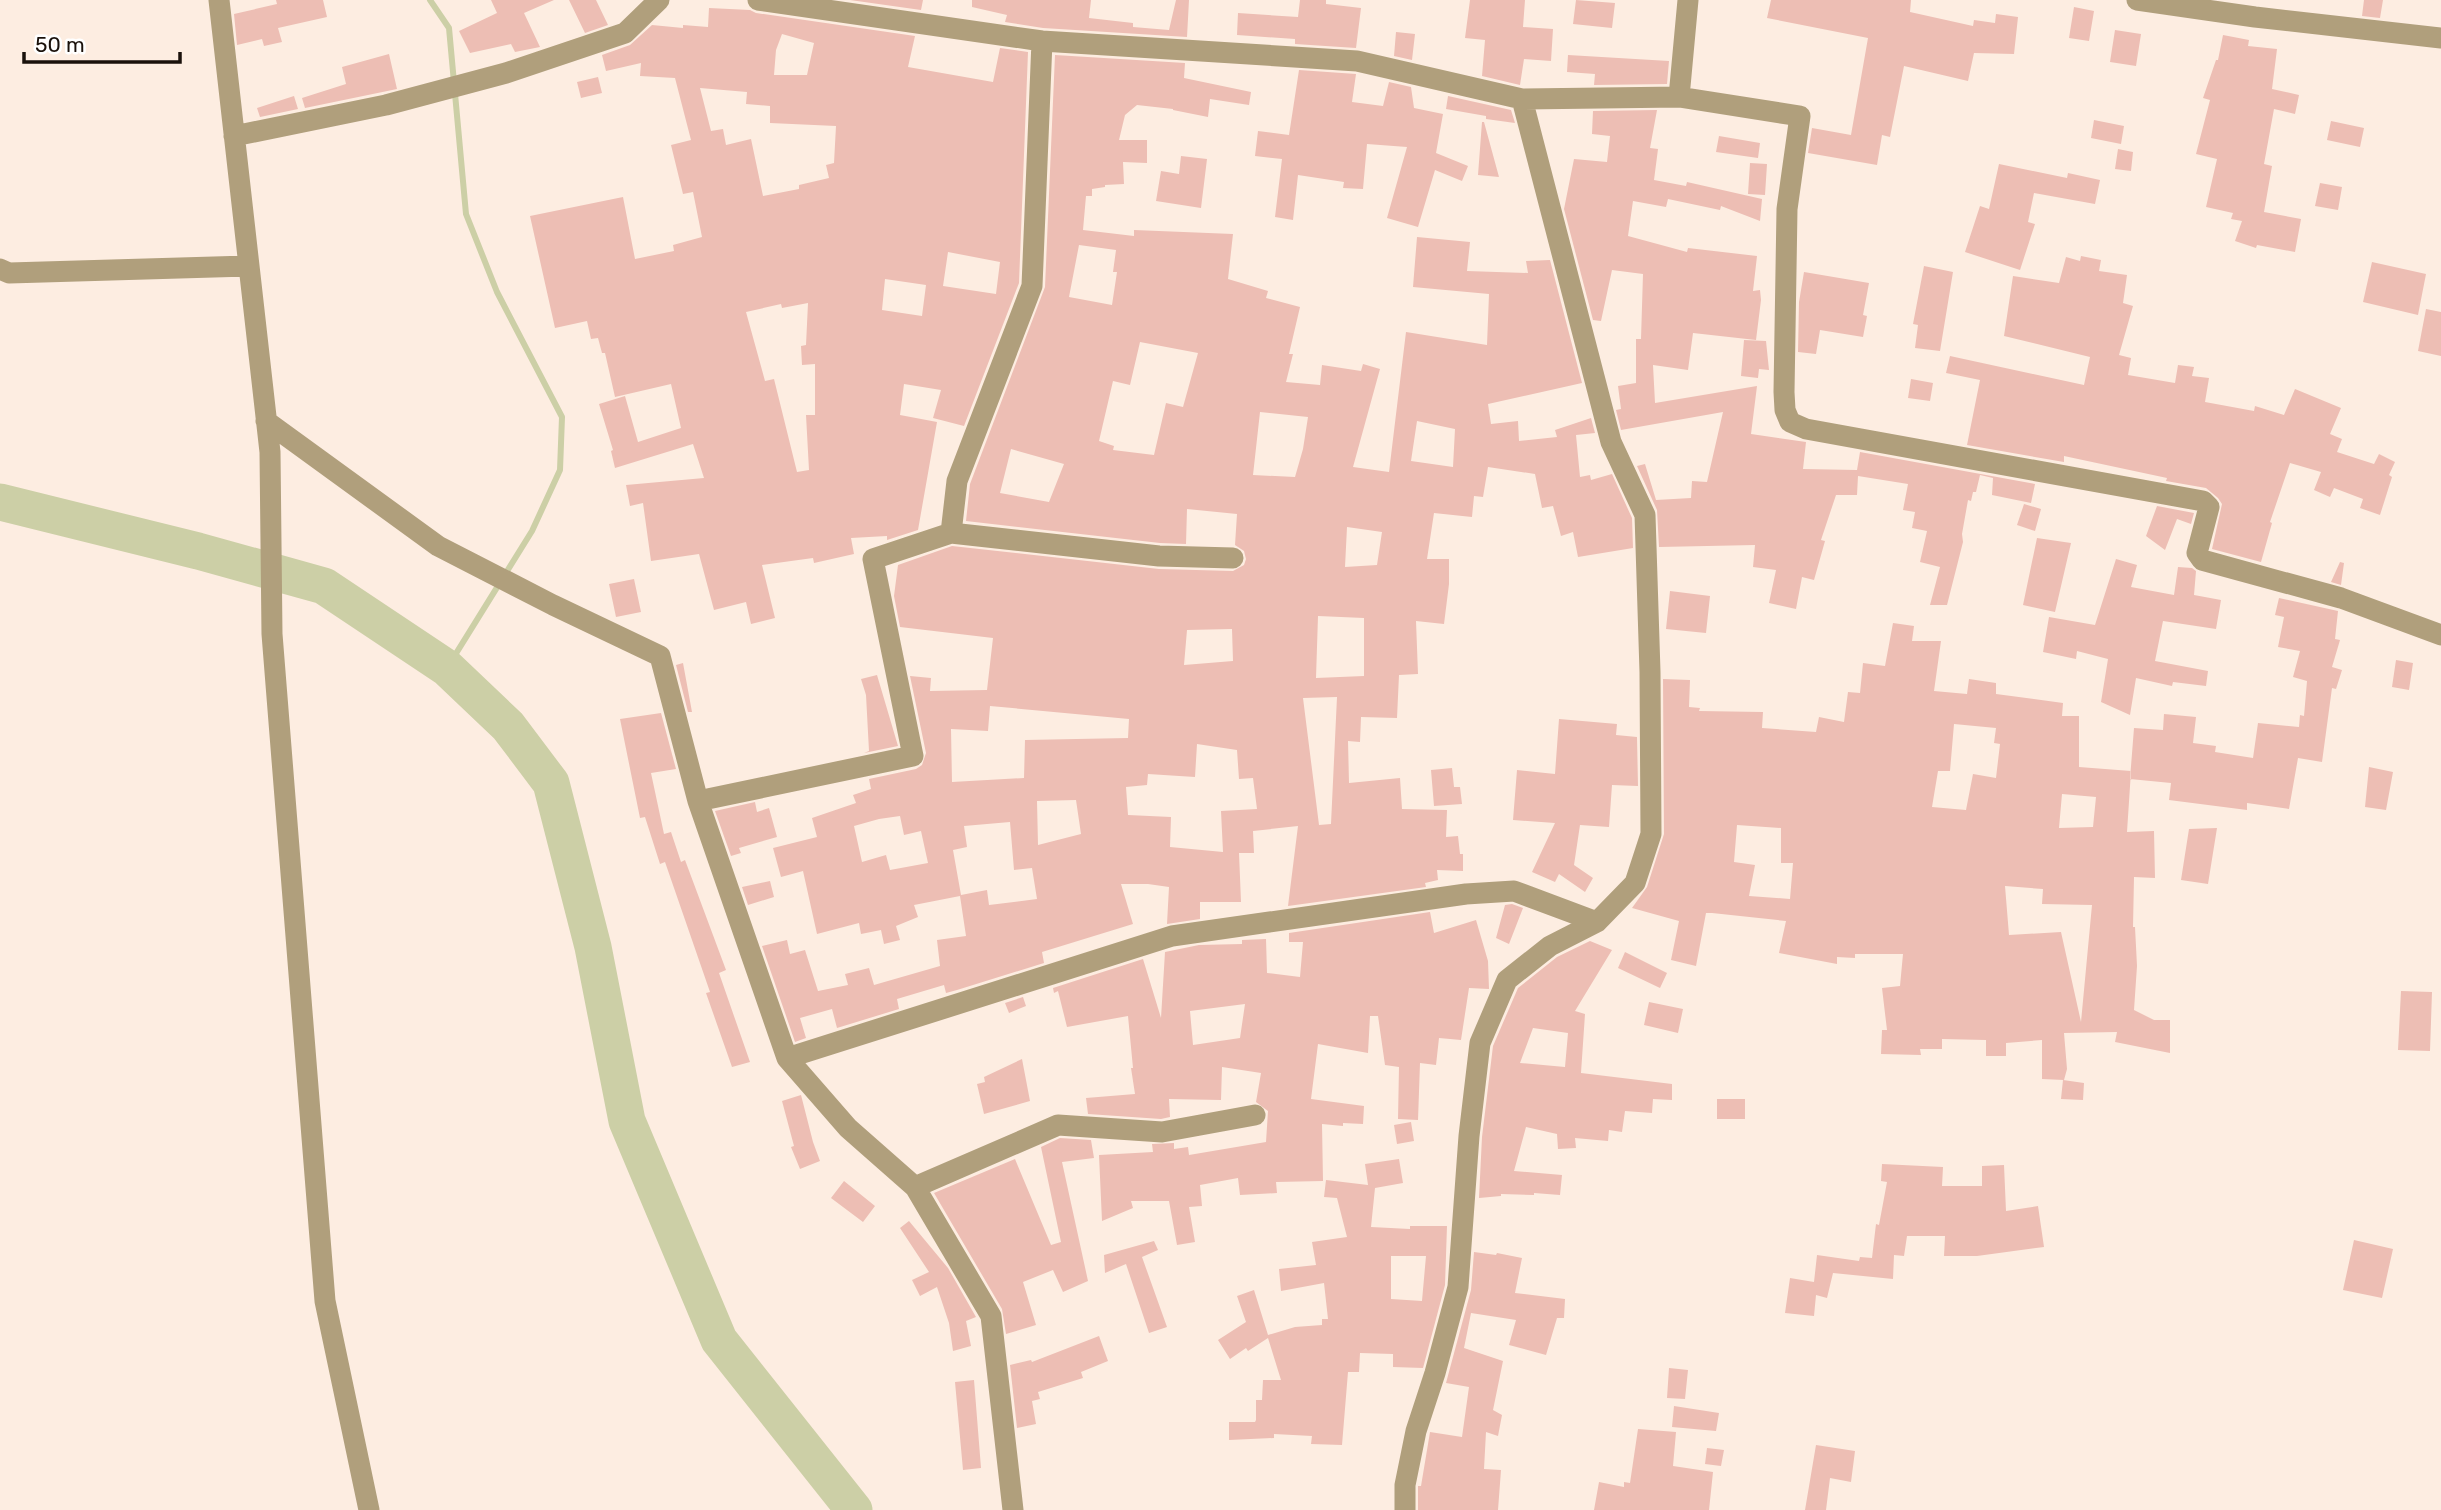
<svg xmlns="http://www.w3.org/2000/svg" width="2441" height="1510" font-family="Rubik,sans-serif">
<style>
.lines{fill:none;stroke-linecap:round;stroke-linejoin:round}
.stream{stroke:#cccfa6;stroke-width:6}
.river{stroke:#cccfa6;stroke-width:37}
.building{fill:#edbeb4;fill-rule:evenodd}
.minor{stroke:#b09f7c;stroke-width:21}
</style>
<rect width="100%" height="100%" fill="#fdede1"/>
<g class="lines">
<path class="stream" d="M430 0 449 28 466 214 497 292 562 417 560 470 532 531 447 668"/>
<path class="river" d="M0 502 198 551 324 586 447 668 508 726 551 783 593 947 627 1121 719 1340 854 1510"/>
</g>
<path class="building" d="M276 0H323L327 17 278 28 282 42 264 46 262 39 237 45 234 14 277 4Z
M491 0H554L524 13 540 47 515 52 511 44 470 53 459 31 497 13Z
M569 0H596L608 25 585 33Z
M850 0H923L921 10Z
M972 0H1091L1089 18 1133 23V27L1169 30 1176 0H1189L1187 37 1043 28 1005 22 1007 15 972 7Z
M1300 0H1326V4L1361 8 1356 48 1295 44V39L1237 35 1238 13 1298 17Z
M1470 0H1525L1523 27 1553 29 1551 61 1524 59 1520 85 1482 76 1485 40 1465 38Z
M1576 0 1615 3 1612 28 1573 24Z
M1771 0H1911L1910 12 1973 26 1974 20 1995 23 1996 14 2018 17 2014 54 1974 53 1968 81 1904 66 1890 137 1882 135 1877 165 1808 153 1812 128 1851 135 1868 38 1767 18Z
M2364 0H2383L2380 18 2362 16Z
M2074 7 2094 11 2089 41 2069 38Z
M709 8 750 10 756 13 915 36 908 67 993 82 1000 48 1028 52 1019 283 964 426 933 418 941 390 904 384 900 415 937 422 918 530 887 540V536L851 538 854 554 814 563 813 558 762 565 775 618 751 624 746 602 714 610 699 554 651 561 643 503 630 506 626 485 704 478 693 444 615 468 611 451 613 450 599 404 625 396 638 442 681 428 671 384 615 397 605 353H602L598 338 591 339 587 321 555 328 530 216 623 197 635 259 674 251 673 245 702 237 693 192 683 194 671 145 691 140 675 78 640 76 641 63 606 71 602 55 630 45 652 25 683 28V25L708 27ZM782 34 814 43 807 75H774L776 50ZM700 88 747 92 746 104 770 106V123L836 126 834 163 826 165 829 178 799 185V189L763 196 751 139 726 145 723 129 711 131ZM948 252 1000 262 996 294 943 286ZM885 279 926 285 922 316 882 310ZM808 303 806 345 801 346 802 365 815 364V415H806L809 470 797 472 774 379 765 381 746 312 781 304 782 308Z
M2115 30 2141 34 2136 66 2110 62Z
M1396 32 1415 34 1412 60 1394 56Z
M2223 35 2249 40 2248 46 2277 49 2272 89 2299 95 2295 114 2274 109 2264 164 2272 166 2264 212 2301 219 2295 252 2257 245 2256 248 2235 241 2242 221 2231 219 2233 213 2206 207 2217 159 2196 154 2210 100 2203 98 2216 60H2218Z
M389 54 397 89 305 108 302 98 346 84 342 67Z
M1055 55 1185 63 1184 78 1251 92 1249 105 1210 99 1208 117 1173 110V109L1137 105 1125 115 1119 140H1147V163L1123 162 1124 184 1105 185V187L1092 189V196H1086L1083 230 1134 236V230L1233 234 1228 279 1268 291 1266 298 1300 307 1289 354H1293L1286 382 1320 385 1322 365 1361 371 1363 364 1380 369 1353 467 1389 472 1406 332 1487 345 1489 294 1413 287 1417 237 1470 242 1467 271 1528 273 1526 261 1550 260 1582 383 1488 404 1491 424 1518 421 1519 441 1557 437 1555 430 1591 418 1595 433 1576 435 1580 477 1590 475 1591 480 1612 474 1632 518 1633 548 1578 557 1573 532 1561 536 1553 506 1542 508 1535 474 1488 467 1483 497 1474 496 1472 517 1434 513 1427 559H1449V584L1444 624 1416 621 1418 674 1399 675 1397 718 1361 717 1360 742 1348 741 1349 783 1400 778 1402 809 1447 810 1446 837 1458 836 1460 854H1463V871L1437 870 1438 880 1425 883 1426 887 1288 906 1298 826 1253 831 1254 853H1239L1241 902H1200V919L1167 924 1169 887 1148 884H1121L1133 924 1042 952 1044 963 957 990 946 993 944 985 897 999 899 1009 837 1028 832 1009 800 1018 806 1038 795 1042 762 946 787 940 790 954 805 950 818 991 848 985 845 974 869 968 874 985 940 966 937 940 966 936 960 896 914 905 918 917 896 926 900 940 884 944 881 930 861 934 859 923 817 934 803 871 781 877 773 848 817 837 812 818 856 803 853 795 871 789 869 779 916 769 922 765 926 753 910 676 931 678 930 691 987 690 993 638 900 627 894 596 898 565 952 546 1159 569 1233 571 1244 565 1246 559 1244 551 1235 545 1237 514 1187 509 1186 544 1160 543 966 521 970 484 1045 287ZM1079 245 1116 250 1113 272H1117L1112 305 1069 297ZM1140 342 1198 353 1183 407 1166 403 1154 455 1113 450 1114 446 1099 441 1113 381 1130 385ZM1260 412 1308 417 1303 449 1295 477 1253 475ZM1417 421 1455 429 1453 467 1411 461ZM1011 449 1064 464 1049 502 1000 493ZM1347 527 1382 532 1377 565 1345 567ZM1318 616 1364 618V676L1316 678ZM1232 629 1233 661 1184 665 1187 630ZM1337 697 1331 824 1319 825 1303 698ZM990 706 1129 719 1128 738 1025 740 1024 778 952 782 951 729 988 731ZM1197 744 1237 750 1239 779 1253 778 1257 809 1221 811 1223 852 1170 847 1171 817 1128 815 1126 787 1147 785 1148 774 1195 777ZM1076 800 1081 834 1038 845 1037 801ZM900 816 904 835 921 831 928 863 890 870 886 855 862 862 854 826 879 819ZM1010 822 1014 870 1032 868 1037 899 989 905 987 890 961 895 953 850 967 847 964 826Z
M1568 55 1669 61 1667 84 1594 85 1595 74 1567 72Z
M1299 70 1356 74 1352 102 1383 106 1389 82 1411 87 1414 108 1443 114 1436 153 1468 166 1462 181 1435 170 1418 227 1387 218 1407 147 1367 144 1363 189 1343 188 1344 182 1298 175 1293 220 1275 217 1282 159 1255 156 1258 131 1289 135Z
M598 77 602 93 581 98 577 82Z
M294 96 298 109 260 117 257 108Z
M1448 96 1511 110 1515 123 1486 119V116L1446 109Z
M1657 110 1650 148 1658 149 1654 180 1686 186 1687 182 1762 199 1760 221 1721 206 1720 210 1668 199 1666 207 1633 201 1628 236 1687 252 1688 248 1757 256 1753 291 1760 290 1761 300 1756 340 1693 333 1688 370 1653 365 1655 403 1757 386 1751 434 1806 442 1803 469 1857 470 1860 452 2035 484 2031 503 1992 495 1993 478 1980 475 1976 492H1973L1971 501 1968 500 1962 534 1963 542 1947 605H1930L1940 567 1920 562 1927 531 1912 528 1915 512 1903 510 1908 484 1858 476 1857 495H1836L1821 540 1825 541 1814 580 1802 577 1796 609 1769 603 1776 570 1753 567 1755 545 1659 547 1657 510 1637 466 1645 464 1656 500 1691 498 1692 481 1707 482 1723 412 1621 430 1616 410 1621 409 1618 386 1636 383V339H1641L1643 274 1612 270 1601 321 1593 320 1564 209 1574 159 1607 162 1610 136 1592 134 1593 111Z
M2094 120 2124 126 2121 144 2091 138Z
M2331 121 2364 128 2360 147 2327 140Z
M1482 122H1484L1499 177 1478 175Z
M1719 136 1760 143 1758 158 1716 152Z
M2118 149 2133 152 2131 171 2115 169Z
M1181 156 1207 159 1201 208 1156 201 1161 171 1179 174Z
M1750 163 1767 164 1765 195 1748 194Z
M1999 164 2067 178 2068 173 2100 180 2095 204 2034 193 2028 222 2035 224 2020 270 1965 252 1980 206 1989 209Z
M2320 183 2342 187 2338 210 2315 206Z
M2081 256 2101 260 2099 271 2127 275 2123 303 2133 306 2119 355 2131 358 2128 375 2175 383 2178 365 2194 367 2192 376 2209 378 2205 402 2254 411 2255 406 2284 415 2295 389 2341 408 2330 434 2342 439 2337 452 2374 464 2379 454 2395 462 2389 475 2392 477 2380 515 2360 508 2363 499 2334 488 2330 497 2314 490 2321 472 2290 463 2270 522 2272 523 2261 562 2212 549 2222 504 2218 498 2206 488 2166 481 2167 478 2064 456V462L1967 445 1980 380 1946 373 1950 356 2084 385 2090 357 2004 336 2013 276 2059 283 2066 257 2080 261Z
M2372 262 2426 274 2418 315 2363 302Z
M1924 266 1953 272 1940 351 1915 348 1918 325 1913 324Z
M1804 272 1869 283 1863 315 1867 316 1863 337 1820 330 1816 354 1798 352 1799 302Z
M2426 309 2441 312V356L2418 351Z
M1744 340 1766 341 1769 370 1759 369 1758 378 1741 376Z
M1911 379 1933 383 1930 401 1908 398Z
M2024 504 2041 509 2035 531 2017 525Z
M2157 506 2194 513 2191 524 2177 519 2165 550 2146 536Z
M2037 538 2071 543 2055 612 2023 605Z
M2116 559 2137 565 2131 587 2174 595 2178 567 2192 568 2196 571 2194 595 2221 600 2216 629 2163 621 2155 661 2208 671 2206 686 2173 682 2172 686 2136 678 2130 715 2101 702 2108 659 2077 651 2076 659 2043 652 2049 617 2095 625Z
M2340 562 2344 563 2341 585 2331 582Z
M634 579 641 612 616 617 609 584Z
M1670 591 1710 596 1706 633 1666 629Z
M2279 598 2338 611 2335 639 2340 640 2332 667 2342 670 2336 689 2332 688 2322 762 2298 758 2289 809 2247 803V810L2169 800 2171 783 2130 779 2134 728 2163 730 2164 714 2196 717 2193 743 2216 746 2215 752 2253 758 2258 723 2299 727 2300 715 2304 716 2307 681 2293 677 2300 651 2278 647 2284 617 2275 615Z
M1893 623 1914 626 1912 641H1941L1934 691 1967 694 1969 679 1996 683V694L2063 703 2062 716H2079V767L2131 771 2127 832 2154 831 2155 878 2134 877 2133 927H2135L2137 966 2134 1010 2154 1020H2170V1053L2115 1042 2117 1032 2064 1033 2067 1069 2064 1080 2042 1079V1040L2006 1043V1056H1986V1040L1942 1039V1049H1920L1921 1055 1881 1054 1882 1030H1887L1882 988 1900 986 1903 954H1855V958L1837 957V964L1779 953 1786 921 1712 913H1706L1696 966 1671 960 1679 921 1632 908 1647 887 1664 834 1663 679 1690 680 1689 707 1700 708 1699 711 1763 712 1762 728 1816 732 1819 717 1844 722 1848 692 1860 693 1863 663 1885 666ZM1954 724 1996 728 1994 743 2000 744 1996 778 1973 774 1966 810 1932 807 1938 771H1950ZM2062 794 2096 797 2093 827 2059 828ZM1737 825 1781 828V863H1793L1790 899 1749 896 1755 865 1734 862ZM2005 886 2043 889 2042 904 2092 905 2081 1022 2061 932 2009 935Z
M2396 660 2413 663 2409 690 2392 687Z
M683 663 692 712H688L676 665Z
M877 675 898 746 864 753 869 751 866 695 861 679Z
M661 713 676 769 651 773 664 834 671 832 681 862 685 860 726 970 719 973 750 1062 732 1067 706 993 710 992 665 862 660 864 645 817 640 818 620 719Z
M1559 719 1617 724 1616 735 1637 737 1638 786 1612 785 1609 827 1580 825 1574 865 1593 878 1585 892 1559 874 1555 882 1532 872 1555 823 1513 820 1517 770 1555 774Z
M2369 767 2393 772 2386 810 2365 807Z
M1452 768 1454 787H1460L1462 804 1434 806 1431 770Z
M755 802 757 812 769 808 777 837 739 848 741 853 731 856 715 811Z
M2217 828 2208 884 2181 880 2189 829Z
M770 881 774 897 748 905 742 887Z
M1512 904 1523 908 1509 944 1496 938 1505 905Z
M1430 912 1434 933 1476 920 1488 961 1489 989 1469 988 1461 1040 1439 1038 1436 1065 1420 1063 1418 1120 1398 1119 1399 1067 1385 1065 1378 1016H1370L1368 1053 1318 1044 1311 1099 1364 1106 1363 1124 1343 1123V1126L1322 1124 1323 1181 1276 1182 1277 1193 1240 1195 1238 1178 1200 1185 1202 1206 1189 1207 1195 1242 1177 1245 1169 1201H1131L1133 1208 1102 1221 1099 1155 1153 1152 1152 1144 1174 1143V1149L1188 1147 1189 1155 1266 1142 1268 1111 1256 1102 1261 1073 1222 1067 1221 1100 1169 1099 1170 1117 1161 1119 1088 1114 1086 1098 1135 1094 1131 1068H1133L1128 1016 1067 1027 1058 991 1054 993 1053 988 1143 959 1161 1018 1165 952 1199 945 1242 944V940L1266 939 1267 973 1300 977 1303 942H1289V933ZM1245 1004 1240 1038 1193 1045 1190 1011Z
M1590 941 1612 950 1575 1011 1585 1014 1581 1073 1672 1084V1100L1653 1099 1652 1113 1625 1111 1622 1132 1609 1130 1608 1141 1575 1138 1576 1148 1558 1149 1557 1134 1526 1127 1514 1171 1562 1175 1560 1195 1534 1193V1195L1501 1194V1196L1479 1198 1482 1137 1493 1046 1518 988 1557 957ZM1533 1028 1568 1033 1565 1067 1520 1063Z
M1625 952 1667 973 1660 988 1618 968Z
M2401 991 2432 992 2430 1051 2398 1050Z
M1023 997 1026 1006 1009 1013 1005 1003Z
M1649 1002 1683 1009 1678 1033 1644 1025Z
M1022 1059 1030 1101 984 1114 977 1084 985 1082 984 1077Z
M2063 1080 2084 1083 2083 1100 2061 1099Z
M801 1095 813 1142 820 1161 800 1169 791 1147 794 1146 782 1101Z
M1717 1099H1745V1119H1717Z
M1411 1122 1414 1141 1397 1144 1394 1125Z
M1060 1138 1091 1140 1094 1158 1062 1162 1088 1281 1063 1292 1053 1270 1023 1282 1036 1325 1006 1334 1002 1309 934 1193 1015 1159 1051 1245 1061 1242 1041 1147Z
M1399 1159 1403 1183 1375 1188 1371 1227 1410 1229V1226H1447L1445 1285 1423 1368 1393 1367V1354L1360 1353 1359 1372H1348L1342 1445 1311 1444 1312 1436 1274 1434V1438L1229 1440V1422H1255L1256 1420V1400H1262L1263 1380H1281L1268 1338 1248 1351 1246 1348 1230 1359 1218 1340 1246 1322 1237 1296 1254 1290 1268 1335 1295 1327 1322 1325V1319H1328L1324 1283 1281 1291 1279 1269 1316 1265 1312 1242 1347 1237 1337 1198 1324 1197 1326 1180 1368 1185 1365 1164ZM1391 1256H1426L1422 1301 1391 1299Z
M1882 1164 1943 1167 1942 1186H1982V1166L2004 1165 2006 1211 2038 1206 2044 1247 1977 1256H1944L1945 1236H1907L1904 1256 1894 1255 1893 1279 1833 1273 1827 1298 1816 1295 1814 1316 1785 1313 1790 1278 1814 1282 1817 1255 1859 1261 1860 1257 1872 1258 1876 1224 1879 1225 1887 1182 1881 1181Z
M844 1181 875 1206 863 1222 831 1198Z
M909 1221 948 1268 976 1317 966 1321 971 1346 953 1351 949 1323 937 1287 920 1296 912 1280 929 1272 900 1228Z
M2354 1240 2393 1249 2382 1298 2343 1290Z
M1154 1241 1158 1250 1142 1257 1167 1327 1149 1333 1126 1264 1105 1273 1104 1255Z
M1474 1252 1496 1255 1497 1253 1522 1258 1515 1293 1565 1299 1564 1318H1557L1546 1355 1509 1345 1516 1320 1471 1313 1464 1348 1503 1361 1493 1410 1502 1415 1498 1436 1486 1432 1484 1469 1501 1470 1498 1510H1418V1486H1421L1430 1432 1462 1437 1469 1387 1446 1383 1471 1290Z
M1099 1336 1108 1361 1081 1372 1083 1378 1038 1392 1040 1399 1032 1401 1036 1424 1017 1428 1010 1365 1031 1360 1032 1362Z
M1669 1368 1688 1370 1685 1399 1667 1398Z
M974 1380 981 1468 963 1470 955 1382Z
M1674 1406 1719 1413 1716 1431 1672 1427Z
M1638 1429 1676 1432 1673 1466 1713 1472 1709 1510H1594L1599 1482 1624 1487V1482L1630 1483Z
M1816 1445 1855 1451 1851 1482 1830 1478 1826 1510H1805Z
M1707 1448 1724 1450 1721 1466 1705 1464Z"/>
<g class="lines">
<path class="minor" d="M219 0 270 452 272 634 325 1301 369 1510
M758 0 1042 41 1357 61 1522 99 1611 442 1645 515 1650 672 1651 834 1635 883 1597 922 1550 946 1507 980 1480 1043 1469 1136 1458 1287 1435 1373 1416 1431 1405 1485V1510
M2137 0 2255 17 2441 38
M1042 41 1032 286 957 481 951 533 1159 556 1233 558
M1679 97 1688 0
M1522 99 1679 97 1800 116 1787 209 1784 392 1785 410 1790 422 1806 429 2203 501 2209 507 2197 553 2202 560 2341 598 2441 635
M234 136 386 105 506 73 625 33 659 0
M0 269 9 273 248 266
M266 421 438 546 553 605 660 656 698 801 787 1058 848 1128 915 1187 991 1316 1013 1510
M698 801 913 756 873 559 951 533
M787 1058 1172 936 1466 894 1514 891 1597 922
M915 1187 1058 1125 1162 1132 1255 1115"/>
</g>
<path d="M24 52v10h156v-10" fill="none" stroke="#1a110b" stroke-width="3.5"/>
<text x="35" y="52" font-size="21" fill="#1a110b" stroke="#ffffff" stroke-width="5" paint-order="stroke">50 m</text>
</svg>
